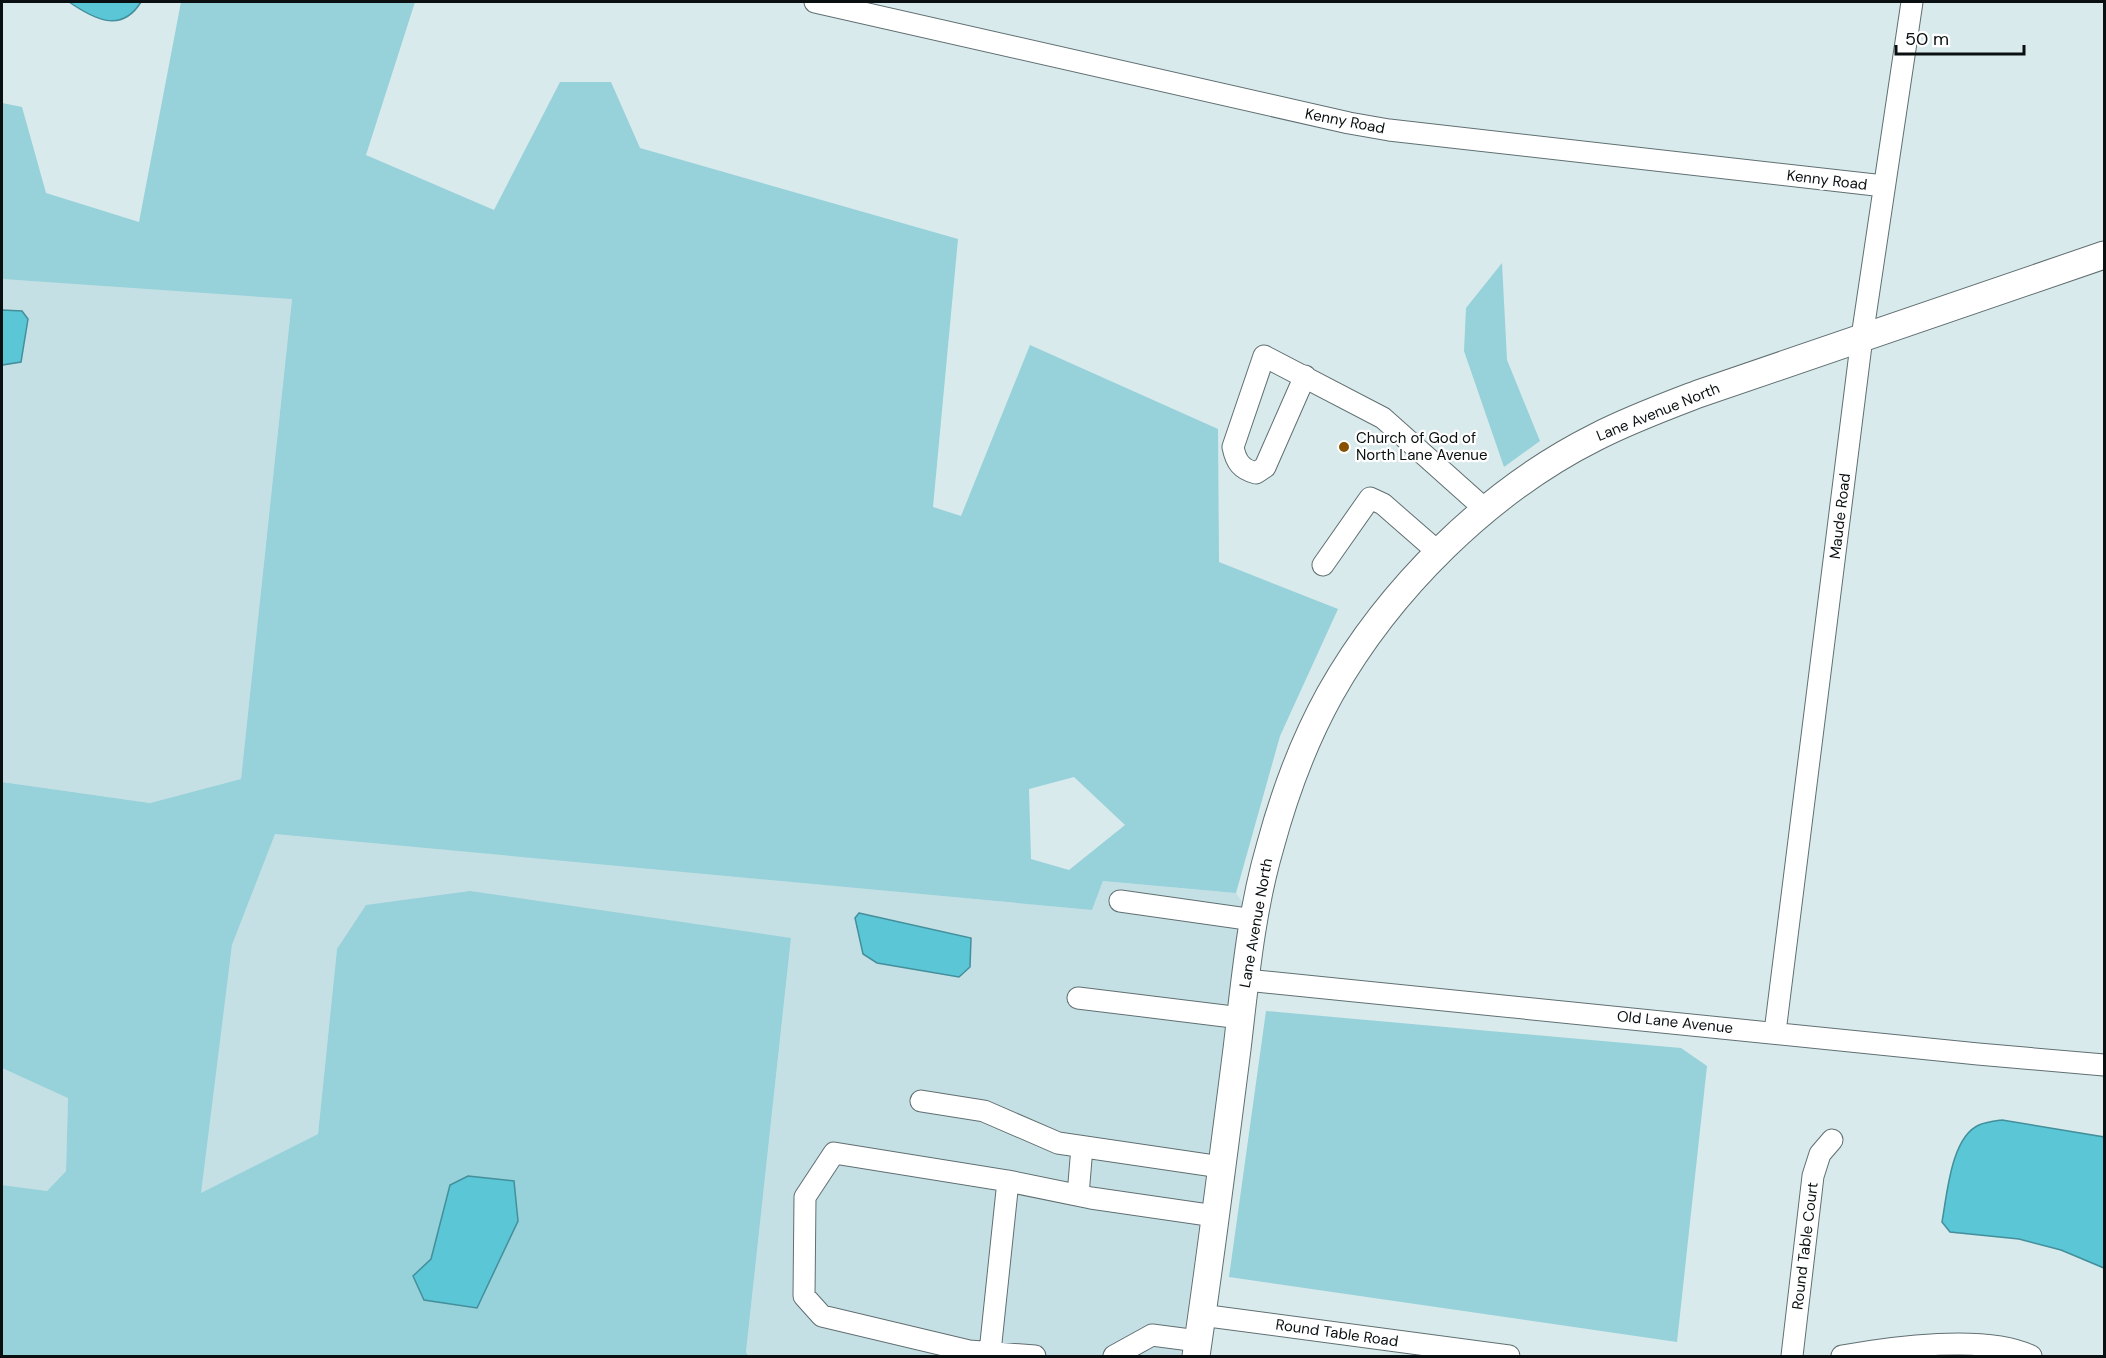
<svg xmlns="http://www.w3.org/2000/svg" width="2106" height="1358" font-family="'DM Sans',sans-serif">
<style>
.built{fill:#c5e0e4}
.green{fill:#97d1da;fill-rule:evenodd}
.water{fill:#5bc6d6;stroke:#438f9b;stroke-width:1.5}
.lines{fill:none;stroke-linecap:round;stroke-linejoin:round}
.minor-casing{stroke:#606f72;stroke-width:23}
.major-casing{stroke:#606f72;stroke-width:29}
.minor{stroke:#fff;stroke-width:21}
.major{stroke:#fff;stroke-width:27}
.poi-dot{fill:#875200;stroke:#fff;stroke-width:2}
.labels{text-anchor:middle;stroke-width:4.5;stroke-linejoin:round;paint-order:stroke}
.street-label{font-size:15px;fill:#0a1011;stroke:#fff}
.poi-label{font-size:15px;fill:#0a1011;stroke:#fff;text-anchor:start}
</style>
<rect width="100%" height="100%" fill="#d8eaec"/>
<path class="built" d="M2 279 292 298 241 779 150 803 2 782Z
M275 833 1092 910 1103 881 1236 893 1245 906 1181 1356H748L746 1352 791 939 337 949 318 1134 200 1194 232 945Z
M2 1068 68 1097 66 1171 47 1191 2 1185Z"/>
<path class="green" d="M181 2H415L366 155 494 210 560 82H611L640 148 958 239 933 507 961 516 1030 345 1218 429 1219 562 1338 609 1280 736 1236 893 1103 881 1092 910 275 834 232 945 201 1193 318 1134 337 949 366 905 470 891 791 938 746 1352 748 1356H2V1185L47 1191 66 1171 68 1098 2 1068V782L150 803 241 779 292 299 2 279V103L22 107 46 193 139 222ZM1074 777 1125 825 1069 870 1031 859 1029 789Z
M1502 263 1507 360 1540 441 1504 467 1464 351 1466 308Z
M1266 1011 1681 1048 1707 1066 1677 1342 1229 1277Z"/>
<path class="water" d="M69 2H141C121 34 94 19 69 2Z
M2 310 22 311 28 319 21 362 2 365Z
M859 913 971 938 970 967 959 977 877 963 863 954 855 918Z
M2002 1120 2104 1137V1268L2061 1250 2019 1239 1950 1232 1942 1222C1947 1195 1951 1137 1979 1125 1986 1122 1995 1121 2002 1120Z
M468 1176 514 1181 518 1221 477 1308 424 1300 413 1276 431 1259 450 1185Z"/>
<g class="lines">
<g class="minor-casing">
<path id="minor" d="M815 2 1349 123 1389 130 1884 186
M1305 376 1265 467 1256 473C1241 469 1236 462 1233 447L1264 356 1383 418 1486 510
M1323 565 1370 498 1383 504 1438 552
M1120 901 1254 920
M1246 980 1978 1054 2104 1065
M1078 998 1241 1018
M1775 1032 1862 337 1912 2
M921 1101 984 1111 1058 1143 1221 1167
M1008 1181 834 1153 805 1197 804 1296 822 1316 969 1351 1035 1356
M1078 1195 1082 1147
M1201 1315 1509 1356
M990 1352 1008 1181 1091 1198 1215 1216
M1114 1356 1152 1335 1198 1341
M1792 1356 1813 1176 1820 1154 1832 1140
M1842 1356C1892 1347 1986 1334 2031 1356"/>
</g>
<g class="major-casing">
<path id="major" d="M1196 1356C1211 1254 1224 1151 1237 1049 1245 981 1251 912 1270 847 1284 795 1304 741 1330 694 1389 589 1488 491 1596 437 1629 420 1664 407 1698 394L2104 255"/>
</g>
<use href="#minor" class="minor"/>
<use href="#major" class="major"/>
</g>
<circle class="poi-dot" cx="1344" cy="447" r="6"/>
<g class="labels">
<g class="street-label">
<text transform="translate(1345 121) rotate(11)" y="5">Kenny Road</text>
<text transform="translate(1827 180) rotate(7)" y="5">Kenny Road</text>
<text transform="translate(1658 412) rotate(-22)" y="5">Lane Avenue North</text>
<text transform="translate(1840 516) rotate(-83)" y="5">Maude Road</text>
<text transform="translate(1256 923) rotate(-80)" y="5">Lane Avenue North</text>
<text transform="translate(1675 1022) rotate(6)" y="5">Old Lane Avenue</text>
<text transform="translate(1805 1246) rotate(-83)" y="5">Round Table Court</text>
<text transform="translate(1337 1333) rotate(8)" y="5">Round Table Road</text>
</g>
<g class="poi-label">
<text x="1356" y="443">Church of God of<tspan x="1356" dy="17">North Lane Avenue</tspan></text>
</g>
</g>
<rect width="2106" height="1358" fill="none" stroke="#0a1011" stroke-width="6"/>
<path d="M1896 45v9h128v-9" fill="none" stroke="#0a1011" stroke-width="3"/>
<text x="1905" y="45" font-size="18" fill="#0a1011" stroke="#ffffff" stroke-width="4.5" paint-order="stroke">50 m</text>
</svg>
